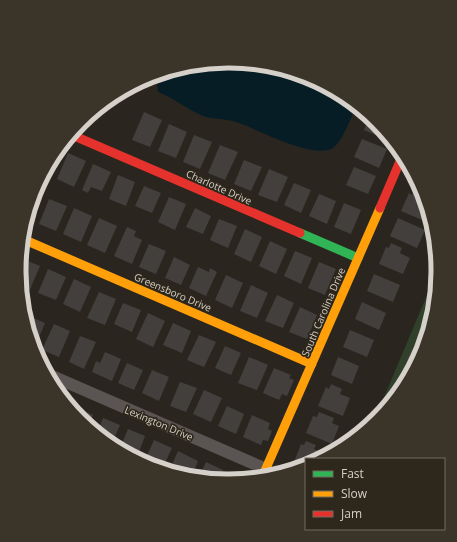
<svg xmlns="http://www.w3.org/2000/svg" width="457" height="542" font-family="'Open Sans',sans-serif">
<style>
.green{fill:#30402a}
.water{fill:#071d26}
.building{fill:#423f3d}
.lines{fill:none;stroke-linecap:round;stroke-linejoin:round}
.street{stroke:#5a5452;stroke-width:12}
.fast{stroke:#30b455;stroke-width:9}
.slow{stroke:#ff9f0a;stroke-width:9}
.jam{stroke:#e5322d;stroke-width:9}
.labels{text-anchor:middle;stroke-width:3.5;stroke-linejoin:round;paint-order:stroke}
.street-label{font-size:10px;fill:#d5d0c9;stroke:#2e271b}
.rim{fill:none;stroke:#d5d0c9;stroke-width:5}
</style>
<rect width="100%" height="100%" fill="#2a261f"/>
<path class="green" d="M438 269 422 351 374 421Z"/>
<path class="water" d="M229 62 309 78 355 109C351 119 340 146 331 149 309 158 258 129 236 122 225 118 213 120 203 116 187 109 174 98 158 92L157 83 161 75Z"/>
<path class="building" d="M144 112 162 120 150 147 132 140Z
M369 118 377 123 388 140 364 130Z
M169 124 187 132 176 158 158 151Z
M194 135 212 142 200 169 183 162Z
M362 139 387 149 379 168 354 157Z
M220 145 238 152 225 180 208 173Z
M68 153 86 161 74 187 57 179Z
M244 160 262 167 251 191 234 184Z
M55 162 51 172 48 171Z
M93 164 111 172 102 191 91 187 88 193 82 190Z
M354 167 376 176 368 194 346 185Z
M269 169 288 177 277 202 258 195Z
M118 175 135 182 126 206 109 199Z
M294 183 311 190 301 213 284 205Z
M144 186 161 193 152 213 135 206Z
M414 190 423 194 427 222 401 211 409 193 412 195Z
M35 192 41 195 30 221 29 220Z
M319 194 336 201 327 224 309 216Z
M169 197 186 204 175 230 158 222Z
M49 199 67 206 56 231 39 224Z
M344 203 361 210 351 234 334 227Z
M74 208 92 216 81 242 63 234Z
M195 208 211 216 203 234 186 227Z
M99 218 117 226 105 253 87 245Z
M398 218 425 230 417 248 390 236Z
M219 219 237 226 228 248 210 240Z
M127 227 136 231 134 236 142 240 132 264 114 256Z
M245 229 262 237 251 262 234 254Z
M270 241 287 249 276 274 259 266Z
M391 243 402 248 400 253 410 258 403 274 379 264 386 247 389 248Z
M149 244 166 251 156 274 139 267Z
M295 251 312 258 301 284 284 276Z
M174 257 190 265 181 285 165 278Z
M23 259 40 266 29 292 23 289 19 271Z
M319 262 336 269 325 295 308 288Z
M198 267 209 272 210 268 217 272 206 296 189 288Z
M48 269 66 277 56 300 38 293Z
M374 274 400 285 393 302 367 291Z
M226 275 243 283 232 308 215 300Z
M74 279 91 287 80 312 63 304Z
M251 285 268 293 257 318 240 311Z
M99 292 116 299 105 325 87 318Z
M277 295 294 303 283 328 265 321Z
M362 302 386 313 379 330 355 319Z
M123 303 141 310 132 332 114 324Z
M300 307 317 315 307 339 289 332Z
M148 313 165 321 153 347 136 339Z
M29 316 45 323 34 349 28 318Z
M173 323 191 331 182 353 163 345Z
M54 324 70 331 59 357 42 350Z
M350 330 374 340 367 357 343 347Z
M199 335 216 342 204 367 187 360Z
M80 336 96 342 84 369 69 362Z
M225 346 241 353 231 375 215 368Z
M419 348 422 351 411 368 413 361 407 359 411 350 417 353Z
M105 352 121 359 112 381 92 372 96 361 100 363Z
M249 357 268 365 257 390 238 383Z
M338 357 359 366 352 384 331 375Z
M127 363 143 370 134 390 118 383Z
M274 368 291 375 289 378 294 380 287 396 282 394 279 400 263 393Z
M152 370 169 377 159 401 142 393Z
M402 377 404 378 398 387H397Z
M180 382 197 388 186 412 170 406Z
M331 384 342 389 340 394 350 398 343 416 318 406 326 387 329 389Z
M204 390 222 398 211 422 193 414Z
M227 406 244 414 236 434 218 426Z
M76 407 93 415 89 425 80 419 75 411Z
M319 412 334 418 332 423 339 426 332 444 306 433 313 416 317 417Z
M252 415 270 423 268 429 272 431 268 441 263 440 261 445 243 437Z
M103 418 120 425 113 441 98 431Z
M128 429 145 436 137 457 121 446Z
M154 440 172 448 163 467 148 464 144 462Z
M306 441 316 445 314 449 325 454 317 459H306V465L304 466 294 462 301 444 304 445Z
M178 451 198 461 193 473 170 469Z
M206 462 223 470 219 479 200 475Z
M227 472 241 478 224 480Z"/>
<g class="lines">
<path class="street" d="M52 376 266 469"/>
<path class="fast" d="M300 233 358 258"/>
<path class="slow" d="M25 240 312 364
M264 473 380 208"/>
<path class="jam" d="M72 135 300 233
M380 208 401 159"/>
</g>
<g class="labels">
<g class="street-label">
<text transform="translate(219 187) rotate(24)" y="4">Charlotte Drive</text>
<text transform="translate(173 292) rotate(23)" y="4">Greensboro Drive</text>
<text transform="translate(323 312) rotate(-67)" y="4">South Carolina Drive</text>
<text transform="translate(159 423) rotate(23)" y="4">Lexington Drive</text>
</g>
</g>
<path d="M0 0H457V542H0ZM228 68H229A202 202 0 0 1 431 270V272A202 202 0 0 1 229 474H228A202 202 0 0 1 26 272V270A202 202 0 0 1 228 68Z" fill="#3b3529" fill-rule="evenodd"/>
<path class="rim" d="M228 68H229A202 202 0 0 1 431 270V272A202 202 0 0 1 229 474H228A202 202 0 0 1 26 272V270A202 202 0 0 1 228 68Z"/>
<rect x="305" y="458" width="140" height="72" fill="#2e271b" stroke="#716b61"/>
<rect x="313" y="471" width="20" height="6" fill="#30b455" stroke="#716b61"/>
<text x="341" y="478" font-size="12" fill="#d5d0c9">Fast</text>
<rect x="313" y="491" width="20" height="6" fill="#ff9f0a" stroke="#716b61"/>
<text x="341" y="498" font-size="12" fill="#d5d0c9">Slow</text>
<rect x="313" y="511" width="20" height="6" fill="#e5322d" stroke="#716b61"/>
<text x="341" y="518" font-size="12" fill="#d5d0c9">Jam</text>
</svg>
